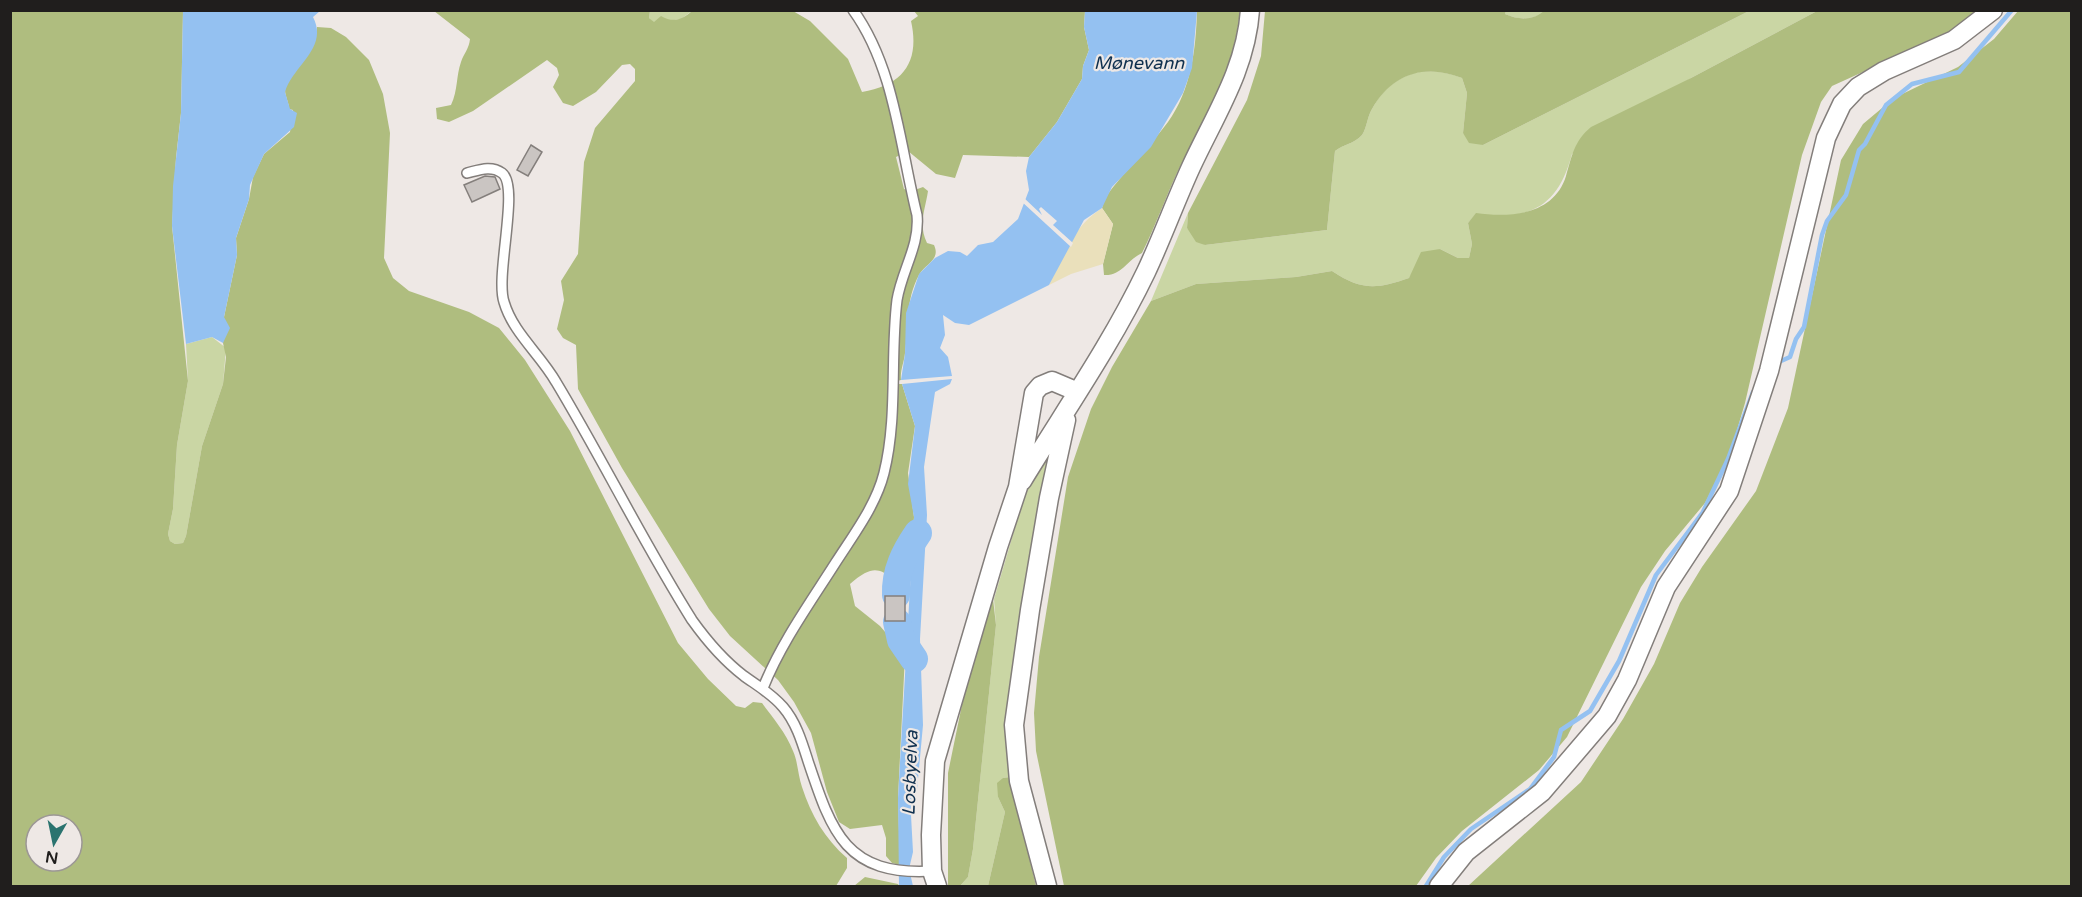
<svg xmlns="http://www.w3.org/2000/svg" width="2082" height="897" font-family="'Varela Round',sans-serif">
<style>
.green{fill:#cad6a4}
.forest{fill:#afbd7f;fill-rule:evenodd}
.sand{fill:#eae0bb}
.water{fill:#94c1f1}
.pier{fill:#eee8e5}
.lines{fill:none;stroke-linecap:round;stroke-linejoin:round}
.stream{stroke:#94c1f1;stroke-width:4.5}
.river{stroke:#94c1f1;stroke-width:28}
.building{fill:#cac5c2;stroke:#847f7c;stroke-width:1.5}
.lane-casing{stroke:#837e7b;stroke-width:12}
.street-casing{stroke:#837e7b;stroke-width:21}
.lane{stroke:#fff;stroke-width:9}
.street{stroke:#fff;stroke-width:18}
.labels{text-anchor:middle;stroke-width:4.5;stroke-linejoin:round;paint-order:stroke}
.water-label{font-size:18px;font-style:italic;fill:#0f304f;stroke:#eee8e5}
</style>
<rect width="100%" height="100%" fill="#eee8e5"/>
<path class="green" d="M650 11H692L681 19 654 23 649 18Z
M1506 11H1545C1534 21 1518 20 1505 14Z
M1749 11H1817L1691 78 1572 154C1558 207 1530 221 1476 214L1468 223 1472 244 1469 258H1458L1440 249 1418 263 1409 278C1377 289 1362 291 1332 271L1296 277 1196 284 1151 301 1188 213 1187 228 1205 245 1327 230 1335 151C1344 144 1354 144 1362 135 1367 128 1367 117 1372 109 1392 73 1424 63 1462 78L1467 93 1463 133 1483 145Z
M212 337 226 348 223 384 202 446 186 536 183 543 175 544 170 541 168 534 173 509 177 445 188 381 186 344Z
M1055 443 1007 722 1010 777 1003 778 998 797 1005 812 988 886H960L968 877 973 849 996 625 994 599 1032 470Z"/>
<path class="forest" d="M10 11H183L181 113 176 158 172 226 188 381 177 445 173 509 168 534 170 541 175 544 183 543 186 536 202 446 223 384 226 357 223 343 224 317 237 255 236 238 249 199 253 177 264 154 290 132 293 110 289 109C289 103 285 96 285 90 286 75 315 58 317 27L331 28 346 37 369 60 383 94 390 133 384 258 393 278 409 291 469 312 499 328 525 360 570 431 678 643 708 679 736 706 745 708 753 702 762 703C773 718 786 733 793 751 798 762 798 776 802 787 811 815 825 839 847 858V868L836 886H11ZM36 825H72V861H36Z
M434 11H650L649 18 654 22 661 16C673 23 682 20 692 11H793L810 21 848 59 862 92C904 85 920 61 911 21L918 16 914 11H1085L1084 27 1089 50 1083 66 1082 79 1057 122 1029 157 963 155 955 178 936 174 908 151 896 157 904 189 912 191 923 187 928 191C925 211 918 224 927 243L934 245C941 260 925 264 919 275 905 301 909 326 905 353 904 363 900 370 901 380L897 381V384H902L915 426 908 473 914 517 909 582C883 582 883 554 850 584L855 606 880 626 905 655 898 798 900 865 892 863 886 856V838L882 825 850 829 839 822 827 792 811 733 794 702 778 680 730 636 709 609 622 468 578 389 576 345 563 338 557 329 564 300 561 281 578 254 584 162 595 128 635 81V69L630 64 622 65 596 92 573 106 563 103 553 87 559 75 557 68 547 60 473 111 449 122 437 119 436 108 451 105C458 90 456 76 461 62 464 53 469 49 470 39Z
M1197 11H1240C1233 76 1205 116 1177 173 1165 199 1155 227 1142 253 1127 260 1122 276 1104 275L1103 264 1113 224 1102 208 1105 198C1124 171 1149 148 1168 122 1191 90 1196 49 1197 11Z
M1506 11 1505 14C1518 20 1534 21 1545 10L1749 11 1483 145 1469 143 1463 133 1467 93 1462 78C1424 63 1392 74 1372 109 1367 117 1367 128 1362 135 1354 144 1344 144 1335 151L1327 230 1205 245 1196 242 1187 228 1188 213 1247 100 1261 56 1265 11Z
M1817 11H1976L1949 33 1832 86 1821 102 1802 155 1745 403 1729 457 1705 503 1665 551 1641 587 1567 737 1539 770 1462 831 1436 858 1416 886H1064L1036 751 1034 713 1039 657 1068 477 1091 409 1112 367 1151 301 1196 284 1296 277 1332 271C1362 291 1377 289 1409 278L1421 252 1440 249 1458 258H1469L1472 244 1468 223 1476 213C1510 218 1554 215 1566 176 1572 156 1574 141 1591 127L1691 78Z
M2018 11H2071V886H1468L1581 782 1623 719 1654 664 1680 603 1702 567 1756 491 1788 408 1841 160 1863 124 1894 98 1958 67 1994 39Z
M993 599 996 625 973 849 968 877 960 886H948V773L965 690Z
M1010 777 1036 886H988L1005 812 998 797 997 783 1003 778Z
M865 877 898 884 899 886H854Z"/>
<path class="sand" d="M1102 208 1113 224 1103 264 1071 274 1049 285C1065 253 1072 228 1102 208Z"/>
<path class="water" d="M183 11H320L313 17C329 48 293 65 285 92L290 109 297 113 294 127 264 154 250 185 249 199 236 238 237 255 224 317 230 328 223 343 212 337 186 344 172 226 173 186 181 113Z
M1085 11H1197L1192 68 1183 93 1151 147 1112 187 1102 208 1084 220 1049 285 969 325 955 323 943 315 945 335 940 348 948 357 952 376 901 380 905 354 906 313 919 274 935 258 948 251 960 252 967 256 978 245 993 242 1018 219 1029 190 1026 171 1029 157 1057 122 1082 79 1083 66 1089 50 1084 27Z
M952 379 950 384 935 392 924 467 927 515 920 639 923 725 917 790 911 815 913 852 909 869 913 886H899L898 798 914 517 908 484 915 426 902 384Z"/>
<path class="pier" d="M1023 197 1042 215 1039 209 1041 207 1057 221 1053 225 1073 243 1071 247 1021 201Z"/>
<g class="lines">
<path class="stream" d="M1781 361 1790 357 1796 339 1804 327 1822 235 1827 221 1846 195 1859 150 1865 144 1886 105 1912 84 1959 72 2012 10
M1426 886 1444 857 1471 829 1530 789 1554 757 1561 730 1590 711 1619 661 1656 575 1703 512 1728 459 1753 392"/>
<path class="river" d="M896 595C895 571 905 552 918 533
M897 622 901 640 914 659"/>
</g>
<path class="building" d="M531 145 542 152 528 176 517 170Z
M485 176 495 177 500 189 472 202 464 185Z
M885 596H905V621H885Z"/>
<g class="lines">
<g class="lane-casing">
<path id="lane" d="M467 173C479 170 491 165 502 173 520 186 495 275 504 302 513 333 540 354 556 382 603 460 643 542 692 620 707 641 723 660 744 676 758 686 772 694 783 707 796 722 802 742 808 761 832 833 846 876 932 871
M763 688C781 643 810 603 836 562 854 534 876 505 884 473 898 417 890 356 897 300 902 270 920 245 917 215 900 147 895 68 853 10"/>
</g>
<g class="street-casing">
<path id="street" d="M1022 481C1064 412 1111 345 1146 272 1162 238 1175 202 1191 167 1215 115 1246 69 1250 10
M937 886 932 871 931 835 935 761 998 547 1018 487 1034 393 1040 386 1052 381 1078 392
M1047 886 1019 781 1014 725 1030 610 1049 498 1066 420
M1439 886 1466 852 1542 792 1607 716 1627 680 1666 587 1729 491 1769 371 1826 138 1842 104 1858 87 1884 71 1954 40 1993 10"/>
</g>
<use href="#lane" class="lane"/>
<use href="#street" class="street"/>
</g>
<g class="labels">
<g class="water-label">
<text x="1139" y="69">Mønevann</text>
<text transform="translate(910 773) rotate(-88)" y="6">Losbyelva</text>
</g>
</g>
<rect width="2082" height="897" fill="none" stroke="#201e1d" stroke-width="24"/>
<g transform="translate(54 843) rotate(189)"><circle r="28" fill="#eee8e5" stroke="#9c9795" stroke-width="1.5"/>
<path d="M0-4.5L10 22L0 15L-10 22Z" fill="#2a736f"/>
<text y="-9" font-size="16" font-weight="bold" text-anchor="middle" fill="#201e1d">N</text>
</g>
</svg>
